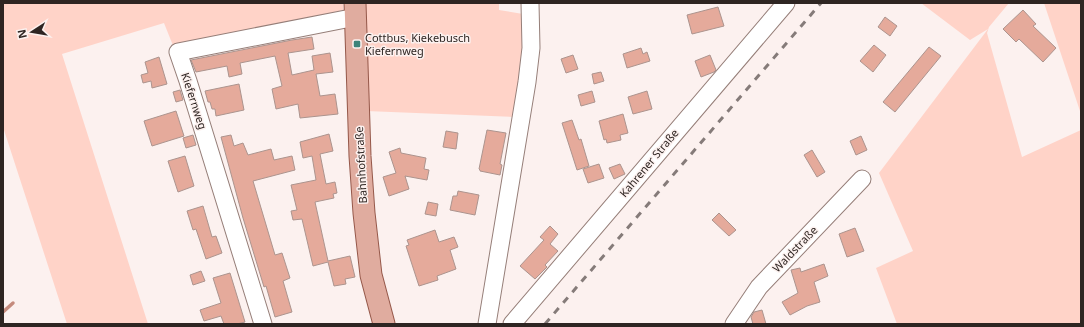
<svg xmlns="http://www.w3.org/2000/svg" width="1084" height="327" font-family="'Noto Sans',sans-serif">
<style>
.green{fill:#ffd3c8}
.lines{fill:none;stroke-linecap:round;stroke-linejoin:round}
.stream{stroke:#c58b7d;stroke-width:3.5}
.building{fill:#e5aa9b;stroke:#ac948e}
.minor-casing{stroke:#957e78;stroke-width:19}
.major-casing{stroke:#95584a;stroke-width:23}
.minor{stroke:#fff;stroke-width:17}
.major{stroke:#e0ac9f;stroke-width:21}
.rail{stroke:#857b79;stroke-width:3;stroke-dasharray:7 7;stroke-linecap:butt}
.poi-dot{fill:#3d837a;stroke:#fcf1ef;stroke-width:1.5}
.labels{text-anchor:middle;stroke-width:3;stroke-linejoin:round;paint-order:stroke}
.poi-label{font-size:11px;fill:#2e2522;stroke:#fcf1ef;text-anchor:start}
.street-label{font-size:11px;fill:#2e2522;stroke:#fcf1ef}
</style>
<rect width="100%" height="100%" fill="#fcf1ef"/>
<path class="green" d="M3 3H343V10L174 48 164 23 62 54 148 324H67L3 127Z
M363 3H499V10L523 14 522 56 517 117 366 111Z
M921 3H1009L989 27 987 33 1022 157 1081 130V324H897L876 268 913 251 879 173 988 29 970 40Z
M1044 3H1081V114Z"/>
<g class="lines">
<path class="stream" d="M3 312 13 303"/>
</g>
<path class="building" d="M718 7 724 26 692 34 687 15Z
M1023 10 1036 24 1033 26 1056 48 1043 62 1019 39 1016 42 1003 29Z
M885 17 897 26 890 36 878 27Z
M312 37 314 49 288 53 292 75 314 70 312 56 330 53 333 72 316 74 320 96 335 94 338 114 300 118 298 104 276 109 272 89 282 86 275 56 240 63 242 74 229 77 227 66 196 72 191 60 292 40Z
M874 45 886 55 873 72 860 61Z
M929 47 941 56 895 112 883 102Z
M641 48 643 54 647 52 650 61 627 68 623 54Z
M573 55 578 69 566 73 561 59Z
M710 55 716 70 714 72 701 77 695 61Z
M159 57 167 84 152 88 151 81 143 83 141 75 148 73 145 62Z
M601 72 604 81 594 84 592 74Z
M239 84 244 110 216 116 215 109H212L210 102H208L205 91Z
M180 90 183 100 176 102 173 92Z
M592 91 595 102 581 106 578 95Z
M647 91 652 109 633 114 628 97Z
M176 111 184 136 152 146 144 121Z
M623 114 628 133 620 135 621 140 607 143 606 139 604 140 599 121Z
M572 120 579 140 581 139 589 166 577 170 562 123Z
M487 130 506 133 500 164 502 165 500 175 480 171V170L479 169Z
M446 131 458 133 456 149 443 147Z
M329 134 333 151 320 154 326 184 335 182 337 193 333 194 334 198 315 202 328 261 350 256 355 277 345 279 346 284 334 286 328 262 313 266 302 219 293 220 291 211 297 210 291 185 316 180 312 156 303 158 300 142Z
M193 135 196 145 186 148 183 138Z
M231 135 234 146 243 143 248 155 271 149 274 160 292 156 295 170 253 181 275 255 282 253 290 278 283 281 292 312 275 317 266 286 264 287 243 218 221 137Z
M861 136 867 150 856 155 850 141Z
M400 148 401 153 426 158 424 169 429 170 427 180 405 176 409 189 389 196 383 177 396 173 389 152Z
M812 150 825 172 817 177 804 155Z
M185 156 194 186 178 192 168 161Z
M599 164 604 178 588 183 583 169Z
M620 164 625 174 614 179 609 168Z
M458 191 479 195 475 215 450 210 453 196H457Z
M428 202 438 204 436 216 425 214Z
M203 206 212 237 216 236 222 253 206 259 196 229 193 230 187 211Z
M719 213 736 230 729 236 712 220Z
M550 226 558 234 550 244 558 251 545 265 547 267 535 279 520 266 544 240 540 237Z
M855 228 864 251 847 257 839 234Z
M435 230 439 242 454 237 458 247 450 250 456 269 437 276 438 280 419 286 406 246 409 245 407 240Z
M824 264 828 276 814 282 820 302 807 306 790 315 782 302 798 293 791 270 800 268 801 272Z
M201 271 205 281 193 285 190 275Z
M230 273 245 322 237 324H224L221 316 204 321 200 310 221 303 213 278Z
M762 310 766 324H753L751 317 754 312Z"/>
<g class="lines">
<g class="minor-casing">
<path id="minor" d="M263 324 188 81 178 52 356 17
M487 324 527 82 531 48 530 3
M512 324 786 3
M734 324 759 287 862 179"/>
</g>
<g class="major-casing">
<path id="major" d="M355 3 360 156 364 213 371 275 384 324"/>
</g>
<use href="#minor" class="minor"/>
<use href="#major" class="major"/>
<path class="rail" d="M545 324 821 3"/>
</g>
<rect class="poi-dot" x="353" y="40" width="8" height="8" rx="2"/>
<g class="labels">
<g class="poi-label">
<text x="365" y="42">Cottbus, Kiekebusch<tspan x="365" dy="13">Kiefernweg</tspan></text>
</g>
<g class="street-label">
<text transform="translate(194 101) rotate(72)" y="4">Kiefernweg</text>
<text transform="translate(649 163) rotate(-50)" y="4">Kahrener Straße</text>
<text transform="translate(361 165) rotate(-93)" y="4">Bahnhofstraße</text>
<text transform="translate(795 249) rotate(-46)" y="4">Waldstraße</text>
</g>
</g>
<rect width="1084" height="327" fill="none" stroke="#2e2522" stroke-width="8"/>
<g transform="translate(32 32) rotate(258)" stroke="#fcf1ef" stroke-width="3" paint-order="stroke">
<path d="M0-3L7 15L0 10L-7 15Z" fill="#2e2522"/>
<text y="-6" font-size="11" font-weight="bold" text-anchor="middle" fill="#2e2522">N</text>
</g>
</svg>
